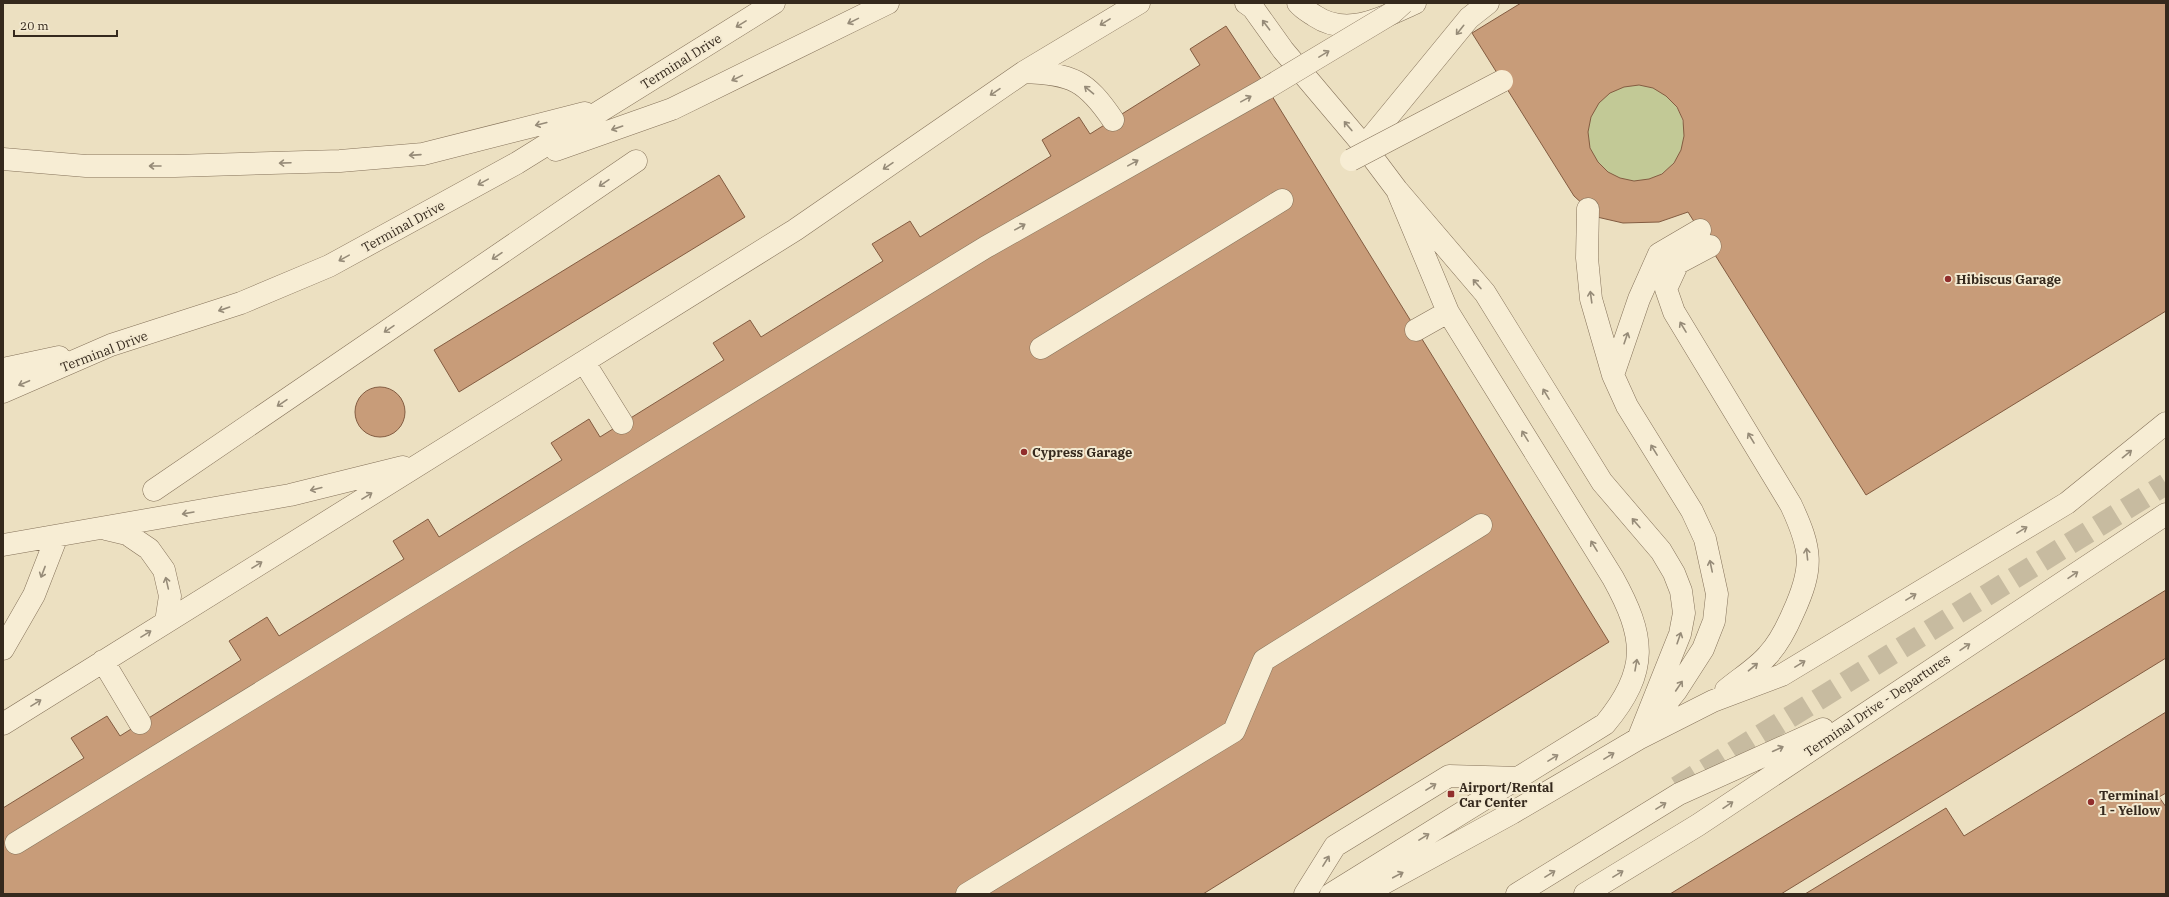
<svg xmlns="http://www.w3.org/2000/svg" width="2169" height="897" font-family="'IBM Plex Serif',serif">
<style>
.green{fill:#c2c996}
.building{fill:#c89c79;stroke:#835c41;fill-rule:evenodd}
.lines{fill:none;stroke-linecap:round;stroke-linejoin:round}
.minor-tunnel{stroke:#c7bba0;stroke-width:22;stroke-dasharray:22 11;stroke-linecap:butt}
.minor-casing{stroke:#85725a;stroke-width:23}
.minor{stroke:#f7edd4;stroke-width:22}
.minor-bridge-casing{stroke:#85725a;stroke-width:23;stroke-linecap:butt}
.minor-bridge{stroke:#f7edd4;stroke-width:22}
.oneway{stroke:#968b78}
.poi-dot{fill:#912e2c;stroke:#f4ead1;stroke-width:1.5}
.labels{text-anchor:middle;stroke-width:4;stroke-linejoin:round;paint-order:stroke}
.street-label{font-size:13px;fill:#35291d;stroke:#f4ead1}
.poi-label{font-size:13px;font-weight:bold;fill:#35291d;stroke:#f4ead1;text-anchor:start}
</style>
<rect width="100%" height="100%" fill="#ece0c1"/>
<path class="green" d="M1588 133a48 48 0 1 1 96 0a48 48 0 1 1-96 0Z"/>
<path class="building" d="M1521 3H2166V311L1866 495 1688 212 1659 222 1623 223 1597 217 1574 196 1472 33ZM1639 85 1653 88 1666 96 1677 107 1683 120 1684 136 1681 150 1674 163 1662 174 1649 179 1634 181 1620 178 1608 172 1598 162 1590 148 1588 132 1591 117 1599 103 1610 93 1624 87Z
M1226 26 1267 88 1609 642 1203 894H3V808L84 758 71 738 107 716 120 736 241 660 229 641 267 617 279 636 404 559 393 541 428 519 439 537 562 460 551 443 589 419 600 437 724 360 713 343 750 320 761 337 883 261 872 244 910 221 920 237 1051 156 1042 140 1079 117 1090 134 1200 65 1190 49Z
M719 175 745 217 459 392 434 350Z
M355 412a25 25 0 1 1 50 0a25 25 0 1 1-50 0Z
M2166 590V658L1781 894H1670Z
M2166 712V793L2159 797 2166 807V894H1805L1946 808 1964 836Z"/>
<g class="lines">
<path class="minor-tunnel" d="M1677 787 2166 484"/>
<g class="minor-casing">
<path id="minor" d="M1246 3 1253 8 1283 50 1364 146 1397 190 1485 293 1602 482 1661 551 1674 573 1681 591 1684 613 1680 634 1638 739
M1298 3C1303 9 1309 12 1315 16 1348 38 1384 17 1415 3
M1024 72C1072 74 1086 80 1113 120
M1364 146 1469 18 1488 3
M556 150 672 109 888 3
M3 159 86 166H175L340 161 423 154 585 113
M1588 209 1587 258 1591 299 1613 375 1627 406 1692 511 1705 539 1717 594 1714 621 1703 649 1676 691 1654 719
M1710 246 1678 263 1666 289 1674 312 1791 505C1812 550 1814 567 1793 613 1787 627 1779 643 1768 655 1757 668 1739 679 1726 690
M1416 330 1448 312
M1041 348 1282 200
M584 362 622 423
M3 369 59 357
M1613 375 1639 299 1659 254 1700 230
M3 392 111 345 241 303 329 266 517 163 774 3
M154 490 636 161
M106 529 127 534 149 549 164 570 170 596 166 622
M3 545 290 495 403 467
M3 649 34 595 57 536
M103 661 140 723
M3 724 795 230 1024 72 1139 3
M16 843 986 247 1267 88
M967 894 1234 731 1264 660 1481 525
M1305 894 1335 846 1449 776 1520 778
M1331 894 1605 724C1650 670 1645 636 1613 578L1448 312 1397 190
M1364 894 1512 813 1638 739 1713 701 1782 675 2067 503 2166 423
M1517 894 1679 794 1823 729
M1585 894 1698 825 2166 514"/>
</g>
<use href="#minor" class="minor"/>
<g class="minor-bridge-casing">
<path id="minor-bridge" d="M1267 88 1392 13 1403 3
M1351 160 1502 81"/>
</g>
<use href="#minor-bridge" class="minor-bridge"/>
</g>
<defs><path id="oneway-shaft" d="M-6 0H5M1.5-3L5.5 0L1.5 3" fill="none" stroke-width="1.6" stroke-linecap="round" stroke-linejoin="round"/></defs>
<g class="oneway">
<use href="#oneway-shaft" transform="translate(853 21) rotate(154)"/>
<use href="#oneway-shaft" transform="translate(1105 22) rotate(148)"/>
<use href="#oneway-shaft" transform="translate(741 24) rotate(148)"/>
<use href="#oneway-shaft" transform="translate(1266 25) rotate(-127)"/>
<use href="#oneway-shaft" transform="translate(1460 30) rotate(129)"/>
<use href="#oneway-shaft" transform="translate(1324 54) rotate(-31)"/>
<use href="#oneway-shaft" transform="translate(737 78) rotate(154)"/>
<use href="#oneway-shaft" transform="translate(1089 90) rotate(-140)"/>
<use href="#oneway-shaft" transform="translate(995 92) rotate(146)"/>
<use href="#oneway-shaft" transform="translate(1246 99) rotate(-29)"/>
<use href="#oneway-shaft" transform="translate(541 124) rotate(166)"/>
<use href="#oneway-shaft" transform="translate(1348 126) rotate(-130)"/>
<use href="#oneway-shaft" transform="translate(617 128) rotate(161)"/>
<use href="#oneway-shaft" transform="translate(415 155) rotate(176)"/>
<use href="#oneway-shaft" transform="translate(285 163) rotate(178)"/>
<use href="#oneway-shaft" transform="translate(1133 163) rotate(-29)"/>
<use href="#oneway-shaft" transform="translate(155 166) rotate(-180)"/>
<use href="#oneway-shaft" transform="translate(888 166) rotate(146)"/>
<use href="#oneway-shaft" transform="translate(483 182) rotate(151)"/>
<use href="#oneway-shaft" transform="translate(604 183) rotate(146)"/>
<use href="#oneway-shaft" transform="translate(1020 227) rotate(-29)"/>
<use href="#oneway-shaft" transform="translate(497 256) rotate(146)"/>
<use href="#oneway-shaft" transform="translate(344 258) rotate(151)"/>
<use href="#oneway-shaft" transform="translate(1477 284) rotate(-131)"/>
<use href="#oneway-shaft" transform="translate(1591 297) rotate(-98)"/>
<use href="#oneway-shaft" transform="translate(224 309) rotate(161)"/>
<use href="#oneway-shaft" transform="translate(1683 327) rotate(-121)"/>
<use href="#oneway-shaft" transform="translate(389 329) rotate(146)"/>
<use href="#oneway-shaft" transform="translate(1626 338) rotate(-71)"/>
<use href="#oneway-shaft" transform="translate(24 383) rotate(157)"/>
<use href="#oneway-shaft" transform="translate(1546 394) rotate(-121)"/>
<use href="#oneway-shaft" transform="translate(282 403) rotate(146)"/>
<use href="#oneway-shaft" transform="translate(1525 436) rotate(-122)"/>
<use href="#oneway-shaft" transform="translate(1751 438) rotate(-121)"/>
<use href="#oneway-shaft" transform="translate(1654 450) rotate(-122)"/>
<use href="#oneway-shaft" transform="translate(2127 454) rotate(-39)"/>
<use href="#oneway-shaft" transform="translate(316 489) rotate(166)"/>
<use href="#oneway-shaft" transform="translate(367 496) rotate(-32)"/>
<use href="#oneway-shaft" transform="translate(188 513) rotate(170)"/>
<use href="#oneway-shaft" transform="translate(1636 523) rotate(-131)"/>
<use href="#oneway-shaft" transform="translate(2022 530) rotate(-31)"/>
<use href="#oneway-shaft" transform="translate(1594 546) rotate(-122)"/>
<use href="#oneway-shaft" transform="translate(1807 554) rotate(-96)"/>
<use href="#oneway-shaft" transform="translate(257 565) rotate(-32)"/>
<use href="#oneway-shaft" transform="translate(1711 566) rotate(-102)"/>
<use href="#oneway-shaft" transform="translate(43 572) rotate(111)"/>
<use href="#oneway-shaft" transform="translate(2073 575) rotate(-34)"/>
<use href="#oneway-shaft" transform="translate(167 583) rotate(-103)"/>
<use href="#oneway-shaft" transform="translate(1911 597) rotate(-31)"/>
<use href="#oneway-shaft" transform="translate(146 634) rotate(-32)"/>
<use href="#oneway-shaft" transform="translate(1679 638) rotate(-71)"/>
<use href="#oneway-shaft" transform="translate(1965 647) rotate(-34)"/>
<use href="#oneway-shaft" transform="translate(1800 664) rotate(-31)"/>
<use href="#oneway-shaft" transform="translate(1636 665) rotate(-80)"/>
<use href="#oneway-shaft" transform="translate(1753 667) rotate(-40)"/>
<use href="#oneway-shaft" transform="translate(1679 686) rotate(-56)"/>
<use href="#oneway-shaft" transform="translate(36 703) rotate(-32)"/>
<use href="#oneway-shaft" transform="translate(1778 749) rotate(-25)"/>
<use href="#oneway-shaft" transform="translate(1609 756) rotate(-31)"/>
<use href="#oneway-shaft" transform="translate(1553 758) rotate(-32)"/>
<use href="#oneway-shaft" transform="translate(1431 787) rotate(-32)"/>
<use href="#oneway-shaft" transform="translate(1728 805) rotate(-34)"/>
<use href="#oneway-shaft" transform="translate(1661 806) rotate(-32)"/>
<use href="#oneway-shaft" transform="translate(1424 837) rotate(-32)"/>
<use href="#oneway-shaft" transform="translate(1326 861) rotate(-58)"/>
<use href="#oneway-shaft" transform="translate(1550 874) rotate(-32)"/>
<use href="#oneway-shaft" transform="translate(1618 874) rotate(-31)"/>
<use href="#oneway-shaft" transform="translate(1398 875) rotate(-28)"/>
</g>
<g class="poi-dot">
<circle cx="1948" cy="279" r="4"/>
<circle cx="1024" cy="452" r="4"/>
<rect x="1447" y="790" width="8" height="8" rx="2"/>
<circle cx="2091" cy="802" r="4"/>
</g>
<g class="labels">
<g class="street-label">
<text transform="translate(681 61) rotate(-32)" y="5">Terminal Drive</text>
<text transform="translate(403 226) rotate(-29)" y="5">Terminal Drive</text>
<text transform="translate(104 351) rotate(-21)" y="5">Terminal Drive</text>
<text transform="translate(1877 705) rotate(-34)" y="5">Terminal Drive - Departures</text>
</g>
<g class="poi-label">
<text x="1956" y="284">Hibiscus Garage</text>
<text x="1032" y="457">Cypress Garage</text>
<text x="1459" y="792">Airport/Rental<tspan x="1459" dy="15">Car Center</tspan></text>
<text x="2099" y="800">Terminal<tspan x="2099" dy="15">1 - Yellow</tspan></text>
</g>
</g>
<rect width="2169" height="897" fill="none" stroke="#35291d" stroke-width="8"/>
<path d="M14 30v6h103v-6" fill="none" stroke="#35291d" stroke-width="2"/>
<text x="20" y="30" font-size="12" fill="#35291d" stroke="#f4ead1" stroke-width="3" paint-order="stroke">20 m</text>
</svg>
